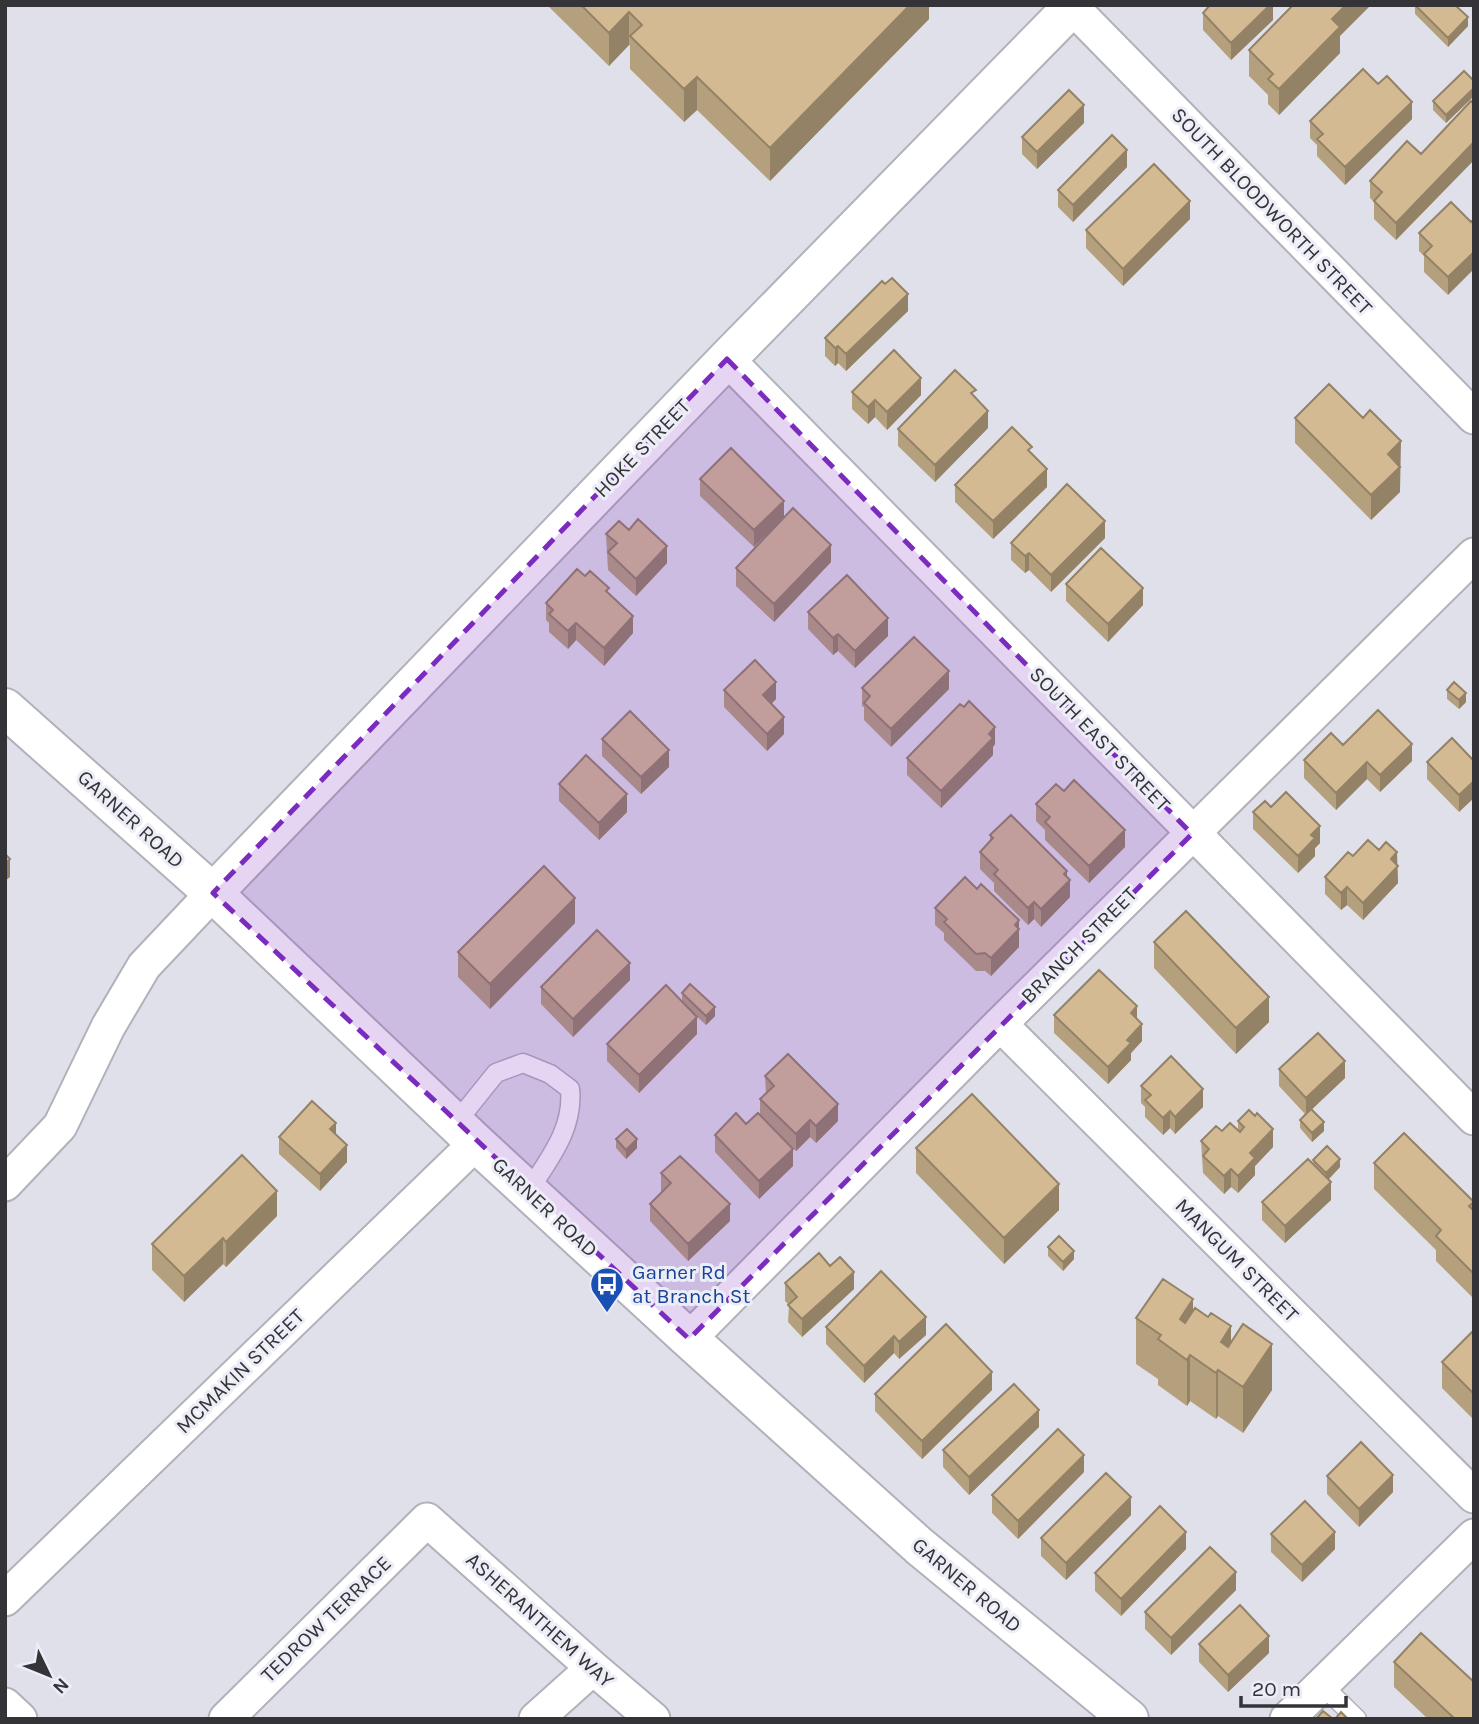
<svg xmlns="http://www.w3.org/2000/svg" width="1479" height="1724" font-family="Karla,sans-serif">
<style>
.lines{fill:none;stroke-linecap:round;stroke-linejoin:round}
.lane-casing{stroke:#b1b1bb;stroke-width:21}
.street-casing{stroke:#b1b1bb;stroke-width:37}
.secondary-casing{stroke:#b1b1bb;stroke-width:42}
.lane{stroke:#fff;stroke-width:18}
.street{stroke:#fff;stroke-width:33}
.secondary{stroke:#fff;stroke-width:38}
.wall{fill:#b5a07e}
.shaded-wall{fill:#948267}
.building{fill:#d3ba93;stroke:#948267;stroke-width:2}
.marked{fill:#7b2cbf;fill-opacity:0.2;stroke:#7b2cbf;stroke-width:5;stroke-dasharray:14 9;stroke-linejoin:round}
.labels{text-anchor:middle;stroke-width:6;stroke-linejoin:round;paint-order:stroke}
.street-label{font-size:21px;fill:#343438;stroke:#ededf8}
.transit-label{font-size:21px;fill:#164399;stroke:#ededf8;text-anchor:start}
</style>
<rect width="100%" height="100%" fill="#e0e0eb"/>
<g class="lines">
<g class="lane-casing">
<path id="lane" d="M455 1124 496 1073 523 1063 550 1074 570 1089C574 1129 549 1159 528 1192
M1322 1685 1357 1719"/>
</g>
<g class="street-casing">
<path id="street" d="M1070 5 1474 417
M727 359 1474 1118
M1000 1024 1474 1496
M5 1184 60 1126 108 1027 144 966 213 893
M689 1339 1000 1024 1474 555
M5 1599 476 1143
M5 1705 20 1719
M226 1719 427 1520 593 1668 653 1719
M536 1719 593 1668
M1287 1719 1474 1536"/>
</g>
<g class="secondary-casing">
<path id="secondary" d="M5 708 213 893 476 1143 689 1339 919 1546 1129 1719
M213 893 727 359 1074 5"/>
</g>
<use href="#lane" class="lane"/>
<use href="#street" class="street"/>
<use href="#secondary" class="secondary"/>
</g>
<path class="wall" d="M547 5H929V19L770 181 697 110 684 122 630 69V46L629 45 609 66Z
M1273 5V20L1231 60 1203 30V13Z
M1415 5 1468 26 1448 47 1415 14Z
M1340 36V53L1279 115 1268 104V95L1249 76V50Z
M1474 81V96L1446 123 1433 110V101Z
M1474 104V160L1396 240 1374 219V202L1370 198V181L1421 154Z
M1412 119 1345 185 1317 156V145L1310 138V121Z
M1084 123 1037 169 1022 154V137Z
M1127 167 1073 222 1058 207V190Z
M1451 202 1448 295 1424 272V256L1419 251V233Z
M1190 219 1123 286 1086 248V230Z
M885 284 908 311 846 371 838 363 835 366 825 356V338Z
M852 392 921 395 887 430 875 417 868 424 852 409Z
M976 398 988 428 935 482 898 446V429Z
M1295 418 1401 467 1400 468V492L1371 520 1295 443Z
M1032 454 1047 487 993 539 955 502V485Z
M700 479 784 501 754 547 700 496Z
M606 534 667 563 636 596 608 570Z
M1105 538 1051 592 1029 570 1025 573 1011 560V543Z
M831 562 774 622 736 586V568Z
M585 576 609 594 633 633 604 666 576 640 568 649 549 632V623L546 620V603Z
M1066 584 1143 605 1108 642 1066 601Z
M808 612 888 636 855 668 838 651 833 655 808 629Z
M862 688 949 689 891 747 864 720V707L862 706Z
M724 690 776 699 771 704 784 734 767 751 724 707Z
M1447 690 1466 702 1459 709 1447 699Z
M602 739 669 767 641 794 602 756Z
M995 744 993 747V755L941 808 907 775V758Z
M1343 745 1412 761 1380 792 1367 779 1336 810 1304 778V760Z
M1474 761 1459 812 1427 779V762Z
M559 784 627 812 599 840 559 801Z
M1036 804 1125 847 1089 883 1045 840V830L1036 821Z
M1271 807 1320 843 1315 848V856L1298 873 1253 829V812Z
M990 835 1067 877 1070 897 1041 927 1034 919 1028 925 994 891V883L980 869V852L990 840Z
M1379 850 1397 865 1398 883 1363 920 1347 905 1341 910 1325 894V877L1353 856Z
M935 908 1019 929V947L991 976 985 971H976L944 940V933L935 925Z
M575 923 490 1009 458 977V952Z
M1154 942 1269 1022 1236 1054 1154 968Z
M630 980 573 1037 541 1004V987Z
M682 993 715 1016 706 1025 688 1008 697 1034 639 1093 607 1061V1044L682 1001Z
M1054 1015 1137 1019 1142 1041 1131 1053V1060L1108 1084 1054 1033Z
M1279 1069 1345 1078 1312 1109 1324 1131 1312 1142 1300 1128V1120L1305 1114 1279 1086Z
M765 1076 838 1121 816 1143 810 1137 796 1151 789 1144 793 1166 759 1199 715 1152V1135L746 1124 760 1115V1099L766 1094Z
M1141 1086 1203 1107 1175 1134 1170 1128 1163 1135 1145 1117V1107L1141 1103Z
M1238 1121 1273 1147 1255 1166V1175L1238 1193 1231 1187 1224 1194 1203 1173 1201 1141 1222 1131 1238 1130Z
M336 1134 347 1162 320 1191 279 1154V1137Z
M616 1139 637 1148 626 1159 616 1148Z
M916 1148 1059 1210 1004 1264 916 1173Z
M1313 1160 1340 1167 1328 1180 1331 1200 1285 1243 1262 1220V1202L1313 1164Z
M1374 1163 1474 1202V1299L1436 1261V1250L1374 1189Z
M661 1173 730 1221 688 1261 650 1221V1204L662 1192 661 1191Z
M277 1216 226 1267 223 1264 184 1302 152 1270V1244Z
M1048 1247 1074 1259 1063 1271 1048 1256Z
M785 1283 854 1289 802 1337 788 1322 789 1305 785 1301Z
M1193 1311 1231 1342 1272 1390 1243 1433 1218 1416 1216 1419 1190 1401 1187 1406 1158 1385V1379L1136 1364V1318Z
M826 1327 926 1335 899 1359 894 1353 864 1383 826 1344Z
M1474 1330V1420L1442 1388V1362Z
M992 1390 922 1459 875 1411V1394Z
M1039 1427 969 1495 943 1467V1450Z
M1084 1472 1018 1539 992 1513V1495Z
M1327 1476 1393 1492 1359 1527 1327 1494Z
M1131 1515 1066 1580 1041 1556V1538Z
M1271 1534 1335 1549 1302 1582 1271 1552Z
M1186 1549 1121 1616 1095 1591V1573Z
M1236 1590 1171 1655 1145 1629V1612Z
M1199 1644 1269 1653 1228 1692 1199 1662Z
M1394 1662 1474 1719H1428L1394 1687Z"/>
<path class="shaded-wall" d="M910 5H929V19L770 181V148Z
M1270 5H1273V20L1231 60V43Z
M1346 5H1371L1340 36V53L1279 115V89L1332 19Z
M629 12V45L609 66V33Z
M1468 17V26L1448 47V38Z
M697 77V110L684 122V89Z
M1474 88V96L1446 123V115Z
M1412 102V119L1345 185V167Z
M1084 105V123L1037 169V152Z
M1474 142V160L1396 240V223Z
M1127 150V167L1073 222V205Z
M1190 201V219L1123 286V269Z
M1474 252V269L1448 295V277Z
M908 294V311L846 371V354Z
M838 346V363L835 366V348Z
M921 378V395L887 430V412Z
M875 400V417L868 424V407Z
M988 411V428L935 482V465Z
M1401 441 1400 492 1371 520V495L1388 454Z
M1047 469V487L993 539V521Z
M784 501V518L754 547V530Z
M1105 521V538L1051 592V575Z
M831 545V562L774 622V604Z
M667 546V563L636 596V579Z
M1029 553V570L1025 573V556Z
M1143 588V605L1108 642V624Z
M633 616V633L604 666V648Z
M888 618V636L855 668V651Z
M576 623V640L568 649V631Z
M838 634V651L833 655V638Z
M949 671V689L891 747V729Z
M776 682V699L763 712V695Z
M1466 693V702L1459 709V700Z
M784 717V734L767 751V734Z
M995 727V744L993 747V755L941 808V791Z
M1412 744V761L1380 792V775Z
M669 750V767L641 794V777Z
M1367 762V779L1336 810V793Z
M1474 781V798L1459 812V795Z
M627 794V812L599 840V823Z
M1320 826V843L1315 848V856L1298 873V856L1311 835Z
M1125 830V847L1089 883V866Z
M1397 852 1398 883 1363 920V903L1391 859Z
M10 859V877L5 881V864Z
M1067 871V883L1070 880V897L1041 927V909Z
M1347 887V905L1341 910V893Z
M575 898V923L490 1009V984Z
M1034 902V919L1028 925V908Z
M1019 920V947L991 976V958Z
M630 963V980L573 1037V1019Z
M1269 997V1022L1236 1054V1028Z
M1137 1006V1024L1131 1013Z
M715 1007V1016L706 1025V1016Z
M697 1017V1034L639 1093V1075Z
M1142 1024V1041L1131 1053V1060L1108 1084V1067L1127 1040Z
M1345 1061V1078L1306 1115V1098Z
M1203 1089V1107L1175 1134V1117Z
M838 1104V1121L816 1143V1126Z
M1170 1111V1128L1163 1135V1118Z
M810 1120V1137L796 1151V1134Z
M1324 1122V1131L1312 1142V1133Z
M336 1123V1140L330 1129Z
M1273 1129V1147L1255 1166V1175L1238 1193V1176L1250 1153Z
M637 1139V1148L626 1159V1150Z
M347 1145V1162L320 1191V1174Z
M793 1149V1166L759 1199V1181Z
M1340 1159V1167L1326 1182V1173Z
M1231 1169V1187L1224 1194V1176Z
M1331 1182V1200L1285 1243V1226Z
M1059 1184V1210L1004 1264V1238Z
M277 1191V1216L226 1267V1242Z
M730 1204V1221L688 1261V1244Z
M223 1238V1264L184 1302V1276Z
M1074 1251V1259L1063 1271V1262Z
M854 1272V1289L802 1337V1319Z
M1193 1299V1345L1180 1319Z
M926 1317V1335L899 1359V1342Z
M1231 1326V1372L1221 1342Z
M894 1336V1353L864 1383V1366Z
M1272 1344V1390L1243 1433V1387Z
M1190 1355V1401L1187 1406V1360Z
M1218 1370V1416L1216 1419V1373Z
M992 1372V1390L922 1459V1441Z
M1039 1410V1427L969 1495V1477Z
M1084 1455V1472L1018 1539V1521Z
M1393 1475V1492L1359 1527V1509Z
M1131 1497V1515L1066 1580V1563Z
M1186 1532V1549L1121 1616V1599Z
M1335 1532V1549L1302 1582V1565Z
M1236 1572V1590L1171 1655V1638Z
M1269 1636V1653L1228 1692V1675Z"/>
<path class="building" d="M581 5H910L770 148 697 77 684 89 630 36 642 25 629 12 609 33Z
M1210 5H1270L1231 43 1203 13Z
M1293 5H1346L1332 19 1340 27 1279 89 1268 79 1273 74 1249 50Z
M1415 5H1455L1468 17 1448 38Z
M1363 69 1378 84 1387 76 1412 102 1345 167 1317 139 1323 134 1310 121Z
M1464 71 1474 81V88L1446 115 1433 101Z
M1069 90 1084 105 1037 152 1022 137Z
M1471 101 1474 104V142L1396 223 1374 201 1382 192 1370 181 1407 141 1421 154Z
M1112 135 1127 150 1073 205 1058 190Z
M1154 164 1190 201 1123 269 1086 230Z
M1451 202 1471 222 1474 219V252L1448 277 1424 254 1432 246 1419 233Z
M892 278 908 294 846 354 838 346 835 348 825 338 882 281 885 284Z
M894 350 921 378 887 412 875 400 868 407 852 392Z
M955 370 976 390 971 393 988 411 935 465 898 429Z
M1329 384 1363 418 1370 410 1401 441 1388 454 1400 467 1371 495 1295 418Z
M1012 427 1032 447 1028 450 1047 469 993 521 955 485Z
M731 448 784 501 754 530 700 479Z
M1067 484 1105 521 1051 575 1029 553 1025 556 1011 543Z
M793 508 831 545 774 604 736 568Z
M638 519 667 546 636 579 608 552 617 543 606 534 619 521 629 530Z
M1101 548 1143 588 1108 624 1066 584Z
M577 569 585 576 590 571 609 588 606 591 633 616 604 648 576 623 568 631 549 614 553 610 546 603Z
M847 575 888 618 855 651 838 634 833 638 808 612Z
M914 637 949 671 891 729 864 703 870 696 862 688Z
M755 660 776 682 763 695 784 717 767 734 724 690Z
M1454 682 1466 693 1459 700 1447 690Z
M969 701 995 727 989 734 993 738 941 791 907 758 960 704 964 707Z
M1378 710 1412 744 1380 775 1367 762 1336 793 1304 760 1331 733 1343 745Z
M630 711 669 750 641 777 602 739Z
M1452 738 1474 761V781L1459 795 1427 762Z
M586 755 627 794 599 823 559 784Z
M1074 780 1125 830 1089 866 1045 822 1050 817 1036 804 1056 784 1064 791Z
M1286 792 1320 826 1311 835 1315 838 1298 856 1253 812 1265 801 1271 807Z
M1011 815 1067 871 1064 874 1070 880 1041 909 1034 902 1028 908 994 874 998 870 980 852 993 838 990 835Z
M1368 840 1379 850 1386 842 1397 852 1391 859 1398 866 1363 903 1347 887 1341 893 1325 877 1348 852 1353 856Z
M5 854 10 859 5 864Z
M544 866 575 898 490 984 458 952Z
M965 877 977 889 981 884 1019 920 1015 925 1019 929 991 958 985 953 976 954 944 922 947 919 935 908Z
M1186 911 1269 997 1236 1028 1154 942Z
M597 930 630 963 573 1019 541 987Z
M1099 970 1137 1006 1131 1013 1142 1024 1127 1040 1131 1043 1108 1067 1054 1015Z
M690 984 715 1007 706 1016 682 993Z
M666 985 697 1017 639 1075 607 1044Z
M1318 1033 1345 1061 1306 1098 1279 1069Z
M788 1054 838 1104 816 1126 810 1120 796 1134 760 1099 774 1086 765 1076Z
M1171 1056 1203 1089 1175 1117 1170 1111 1163 1118 1145 1100 1151 1095 1141 1086Z
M972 1094 1059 1184 1004 1238 916 1148Z
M312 1101 336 1123 330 1129 347 1145 320 1174 279 1137Z
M1311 1109 1324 1122 1312 1133 1300 1120Z
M1249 1110 1255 1116 1257 1113 1273 1129 1250 1153 1255 1158 1238 1176 1231 1169 1224 1176 1203 1156 1209 1149 1201 1141 1216 1126 1222 1131 1230 1123 1240 1132 1244 1127 1238 1121Z
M736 1113 746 1124 758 1113 793 1149 759 1181 715 1135Z
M627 1129 637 1139 626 1150 616 1139Z
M1404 1133 1474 1202 1469 1206 1474 1211V1274L1436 1236 1441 1230 1374 1163Z
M1327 1146 1340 1159 1326 1173 1313 1160Z
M242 1155 277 1191 226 1242 223 1238 184 1276 152 1244Z
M680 1156 730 1204 688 1244 650 1204 671 1183 661 1173Z
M1308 1159 1331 1182 1285 1226 1262 1202Z
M1059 1236 1074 1251 1063 1262 1048 1247Z
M819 1253 830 1266 840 1257 854 1272 802 1319 788 1305 797 1297 785 1283Z
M881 1271 926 1317 899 1342 894 1336 864 1366 826 1327Z
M1163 1279 1193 1299 1180 1319 1185 1323 1195 1308 1208 1317 1211 1313 1231 1326 1221 1342 1228 1347 1243 1324 1272 1344 1243 1387 1218 1370 1216 1373 1190 1355 1187 1360 1158 1339 1161 1335 1136 1318Z
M946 1324 992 1372 922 1441 875 1394Z
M1474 1330V1394L1442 1362Z
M1014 1384 1039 1410 969 1477 943 1450Z
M1058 1429 1084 1455 1018 1521 992 1495Z
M1361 1442 1393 1475 1359 1509 1327 1476Z
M1106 1473 1131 1497 1066 1563 1041 1538Z
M1305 1501 1335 1532 1302 1565 1271 1534Z
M1160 1506 1186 1532 1121 1599 1095 1573Z
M1210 1547 1236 1572 1171 1638 1145 1612Z
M1240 1605 1269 1636 1228 1675 1199 1644Z
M1421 1633 1474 1682V1719H1455L1394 1662Z
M1323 1711 1333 1719H1316Z
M1341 1712 1348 1719H1335Z"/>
<path class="marked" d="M727 359 1192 834 689 1339 213 893Z"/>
<defs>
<g id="bus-pin" transform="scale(1.75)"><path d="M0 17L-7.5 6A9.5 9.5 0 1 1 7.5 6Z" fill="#1a4fb4" stroke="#ededf8"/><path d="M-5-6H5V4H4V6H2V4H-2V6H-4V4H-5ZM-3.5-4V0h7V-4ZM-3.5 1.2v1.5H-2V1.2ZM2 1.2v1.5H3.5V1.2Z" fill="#fff"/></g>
</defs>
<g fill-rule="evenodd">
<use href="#bus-pin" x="607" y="1284"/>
</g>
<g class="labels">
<g class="street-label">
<text transform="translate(1272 211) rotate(46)" y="7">SOUTH BLOODWORTH STREET</text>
<text transform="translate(642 448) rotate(-46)" y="7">HOKE STREET</text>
<text transform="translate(1100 739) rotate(46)" y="7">SOUTH EAST STREET</text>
<text transform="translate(131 819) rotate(42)" y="7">GARNER ROAD</text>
<text transform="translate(1079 945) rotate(-45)" y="7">BRANCH STREET</text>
<text transform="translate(545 1207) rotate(43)" y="7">GARNER ROAD</text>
<text transform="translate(1237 1260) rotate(45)" y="7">MANGUM STREET</text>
<text transform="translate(240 1371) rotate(-44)" y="7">MCMAKIN STREET</text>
<text transform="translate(967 1585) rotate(40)" y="7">GARNER ROAD</text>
<text transform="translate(326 1619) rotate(-44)" y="7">TEDROW TERRACE</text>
<text transform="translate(540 1620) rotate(42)" y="7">ASHERANTHEM WAY</text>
</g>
<g class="transit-label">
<text x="632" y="1279">Garner Rd<tspan x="632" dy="24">at Branch St</tspan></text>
</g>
</g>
<rect width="1479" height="1724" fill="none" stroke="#343438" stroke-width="14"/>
<g transform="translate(49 1675) rotate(133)" stroke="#ededf8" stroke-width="5" paint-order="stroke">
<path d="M0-5L12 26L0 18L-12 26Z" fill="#343438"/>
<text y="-10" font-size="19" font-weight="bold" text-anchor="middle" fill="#343438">N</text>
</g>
<path d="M1241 1696v10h105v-10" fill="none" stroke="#343438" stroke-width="3.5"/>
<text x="1252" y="1696" font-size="21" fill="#343438" stroke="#ededf8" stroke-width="5" paint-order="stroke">20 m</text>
</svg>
